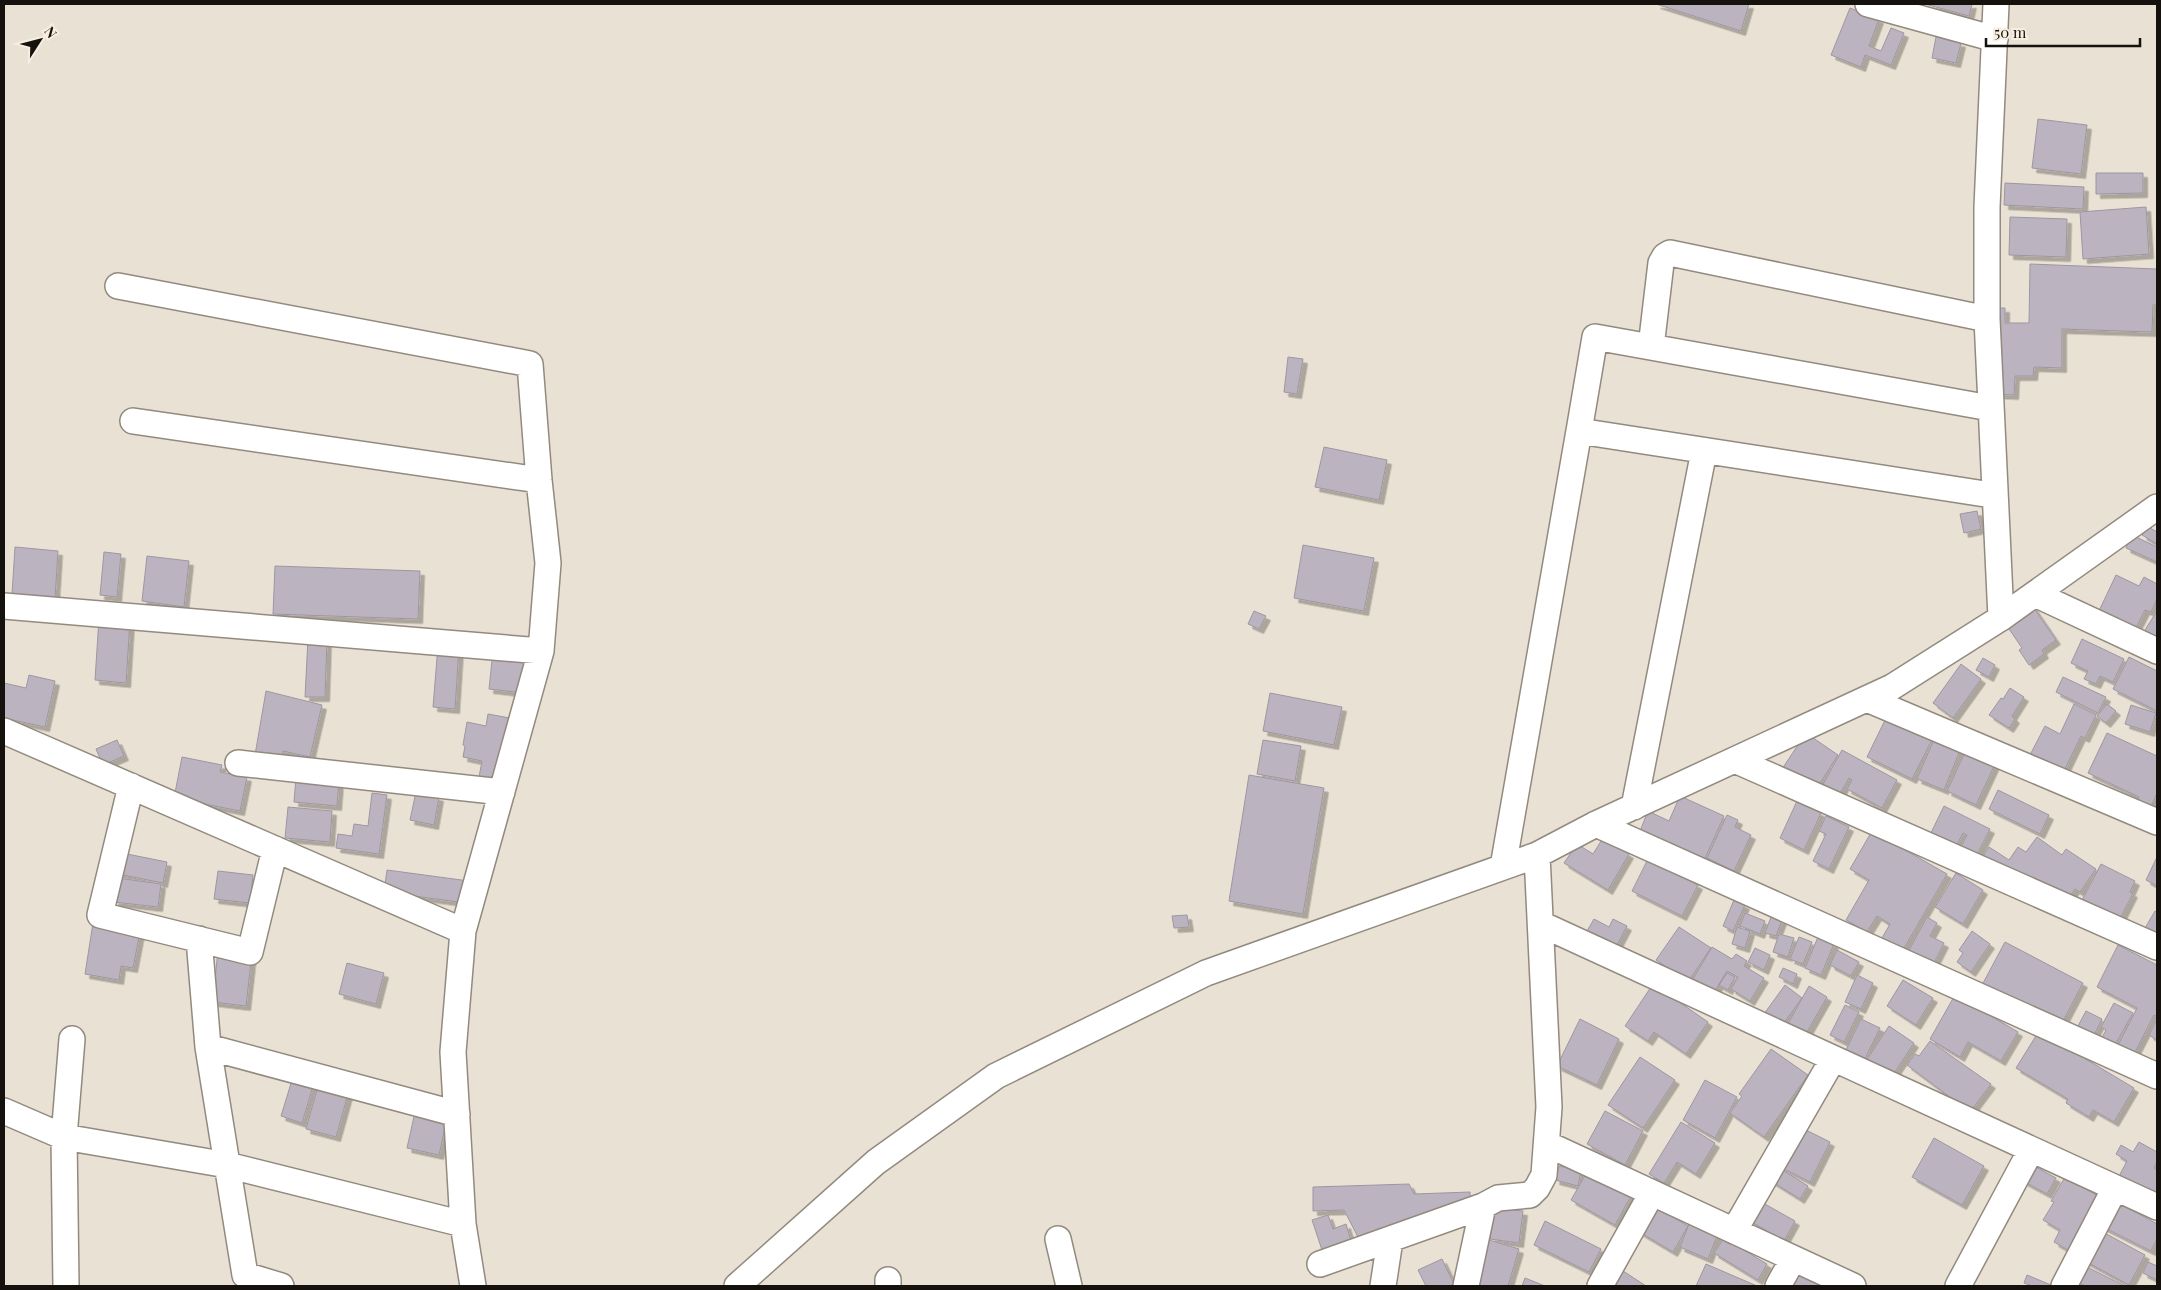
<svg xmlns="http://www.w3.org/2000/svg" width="2161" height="1290" font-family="'Playfair Display',serif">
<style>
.building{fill:#bcb3c0;stroke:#9d96a1;filter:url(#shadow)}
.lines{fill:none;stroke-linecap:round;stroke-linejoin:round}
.minor-casing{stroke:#928a7e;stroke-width:28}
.minor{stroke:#fff;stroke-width:25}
</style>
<defs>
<filter id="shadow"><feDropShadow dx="4.5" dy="4.5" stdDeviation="0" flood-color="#0004"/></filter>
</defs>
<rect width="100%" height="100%" fill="#e9e1d4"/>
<path class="building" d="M1656 4H1749L1741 31Z
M1925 4H1972L1969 16Z
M1850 8 1879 19 1869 46 1881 51 1891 28 1904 33 1891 65 1865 55 1861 67 1831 55Z
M1936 37 1961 43 1956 63 1932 58Z
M2038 119 2087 125 2081 174 2032 168Z
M2096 173H2143V193L2096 194Z
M2005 183 2084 187 2083 209 2004 205Z
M2146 207 2149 254 2083 259 2080 212Z
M2010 217 2067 219 2066 257 2009 255Z
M2030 264 2157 269V305H2153L2152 332 2062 329V368L2034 367 2033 376H2015L2014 395 1994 394 1995 308H2005V323H2029Z
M1288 357 1303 359 1297 394 1284 392Z
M1324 447 1387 460 1379 500 1315 487Z
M1977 511 1981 529 1964 533 1960 514Z
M2147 526 2157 532V544L2142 535Z
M2132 535 2157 547V562L2126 548Z
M1303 545 1374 558 1364 611 1294 598Z
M15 547 58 551 55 598 12 594Z
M104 552 121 554 117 597 100 595Z
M147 556 189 561 184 607 142 601Z
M275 566 420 571 418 619 273 614Z
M2116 575 2139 586 2144 577 2157 584V599L2151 612 2145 610 2134 632 2097 615Z
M2032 605 2056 640 2042 650 2044 654 2029 665 2019 650 2022 648 2005 623Z
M1254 611 1266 616 1259 629 1248 624Z
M2157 611V638L2145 630Z
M99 618 130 621 126 683 95 680Z
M308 638 327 639 325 697H305Z
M2082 639 2124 659 2113 682 2100 676 2096 684 2084 679 2088 671 2071 663Z
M438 646 459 648 455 709 433 707Z
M493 651 528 655 524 693 489 689Z
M2129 657 2157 671V711L2113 689Z
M1983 658 1995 665 1989 677 1976 670Z
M1961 664 1981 679 1953 718 1933 703Z
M29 675 55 681 45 727 4 718V683L26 688Z
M2063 677 2106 697 2098 713 2056 692Z
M2010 688 2024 697 2012 716 2015 719 2009 728 1989 715 2001 698 2003 699Z
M266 691 322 705 310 757 283 751 281 761 255 755Z
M1270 693 1342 707 1334 745 1263 731Z
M2074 704 2096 715 2085 738 2081 736 2064 771 2030 755 2045 726 2060 734Z
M2107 704 2116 711 2106 723 2097 716Z
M2131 705 2156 713 2150 732 2125 724Z
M488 714 515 719 503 781 479 777 482 761 463 757 465 746 463 745 467 722 486 726Z
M1888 714 1934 736 1912 779 1867 757Z
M1806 733 1838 755 1815 791 1782 769Z
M2107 733 2157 756V793L2150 809 2137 803 2139 797 2088 773Z
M1935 737 1961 748 1944 790 1917 779Z
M117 740 124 756 103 765 96 749Z
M1263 740 1301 746 1295 781 1257 774Z
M1842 750 1897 780 1882 808 1847 789 1852 780 1849 778 1838 797 1821 788Z
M1966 750 1995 764 1976 805 1947 791Z
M182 757 222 765 220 772 247 777 240 811 174 798Z
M1249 775 1324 788 1303 914 1229 901Z
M296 777 339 781 337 806 294 802Z
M1998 790 2049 815 2040 834 1989 809Z
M416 792 439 797 434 825 410 820Z
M372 793 387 795 379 854 336 848 338 834 352 836 354 824 368 826Z
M1680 796 1724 816 1702 865 1638 836 1648 811 1669 821Z
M1797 801 1821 813 1804 850 1780 838Z
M1944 806 1990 829 1975 859 1959 851 1967 835 1963 833 1953 852 1928 839Z
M288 807 332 811 330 842 285 838Z
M1727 815 1738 820 1735 827 1751 835 1734 871 1707 858Z
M1826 816 1849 827 1829 869 1813 861 1826 834 1819 831Z
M1872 831 1947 874 1903 950 1882 938 1890 924 1877 916 1867 932 1846 920 1869 880 1850 869Z
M2037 837 2062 855 2066 849 2096 869 2080 892 2075 889 2066 902 1978 863 1989 847 2009 860 2018 847 2026 852Z
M1603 838 1629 854 1608 890 1564 863 1577 844 1593 854Z
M122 853 167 862 163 883 118 874Z
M2157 857V886L2146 880Z
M1648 859 1698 885 1682 916 1632 891Z
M2101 864 2135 881 2130 892 2133 893 2118 923 2080 904Z
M387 870 469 881 466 903 384 892Z
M218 871 253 875 250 903 214 899Z
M1956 873 1983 890 1963 924 1935 907Z
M117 878 161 884 158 907 114 902Z
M1734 900 1745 905 1733 931 1723 926Z
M2155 911 2157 912V945L2141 935Z
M1745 913 1765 921 1760 934 1740 926Z
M1187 915 1189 927 1174 928 1172 916Z
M1771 917 1782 920 1776 936 1765 933Z
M1927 917 1937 923 1930 936 1944 943 1933 965 1908 952Z
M1594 919 1609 927 1613 919 1627 926 1616 947 1587 931Z
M93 923 140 932 133 968 121 966 119 980 85 974Z
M1679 927 1711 948 1688 982 1656 960Z
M1737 927 1750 931 1745 948 1732 944Z
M1972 931 1990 944 1971 972 1957 962 1963 953 1959 950Z
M1779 934 1794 938 1788 957 1773 952Z
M1799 937 1812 942 1803 964 1790 959Z
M1818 937 1834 944 1821 975 1805 968Z
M2005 942 2083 983 2060 1027 1982 985Z
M2118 945 2157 965V1017L2154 1015 2131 1060 2115 1051 2137 1008 2097 987Z
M1712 947 1732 959 1736 954 1747 961 1744 966 1764 978 1750 1001 1731 989 1738 977 1727 971 1714 992 1693 979Z
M1755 948 1770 955 1764 970 1748 962Z
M218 949 252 953 246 1006 213 1002Z
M1837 950 1859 962 1851 976 1830 965Z
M347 963 384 973 376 1004 339 994Z
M1783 968 1797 974 1793 984 1779 977Z
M1727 973 1735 977 1728 990 1719 985Z
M1857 975 1873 983 1861 1009 1845 1002Z
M1903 980 1933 998 1916 1025 1887 1006Z
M1653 984 1708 1022 1686 1054 1654 1032 1648 1041 1625 1026Z
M1785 985 1802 998 1781 1027 1764 1014Z
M1809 986 1827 997 1803 1039 1785 1029Z
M1955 995 2018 1032 2001 1061 1968 1042 1960 1057 1930 1039Z
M2114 1003 2133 1013 2111 1052 2098 1045 2106 1030 2101 1027Z
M1845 1005 1859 1012 1844 1042 1830 1035Z
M2086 1011 2102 1019 2094 1035 2078 1026Z
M1580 1019 1619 1039 1597 1085 1557 1066Z
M1861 1019 1880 1028 1863 1063 1844 1054Z
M2157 1019V1040L2149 1035Z
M1889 1026 1914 1043 1887 1084 1862 1067Z
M2039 1031 2134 1088 2114 1122 2093 1110 2089 1117 2066 1103 2068 1099 2016 1068Z
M1930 1041 1991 1084 1970 1112 1907 1065 1915 1054 1919 1056Z
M1771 1049 1808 1075 1764 1137 1730 1113 1742 1096 1739 1094Z
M1640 1057 1675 1080 1643 1128 1608 1105Z
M320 1079 350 1087 336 1137 306 1129Z
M292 1080 313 1086 302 1123 281 1116Z
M1705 1080 1737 1097 1715 1138 1683 1120Z
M1605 1111 1643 1131 1625 1165 1587 1144Z
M415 1112 447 1119 439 1155 407 1148Z
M1681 1122 1715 1143 1696 1174 1677 1162 1664 1183 1649 1174Z
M1800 1127 1830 1142 1810 1182 1780 1167Z
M1934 1138 1984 1166 1962 1205 1912 1177Z
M2139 1142 2157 1152V1162L2154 1168 2157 1170V1200L2117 1180 2127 1161 2116 1154 2121 1145 2133 1152Z
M2032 1165 2056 1178 2047 1194 2023 1181Z
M1559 1166 1581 1171 1578 1186 1555 1180Z
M1776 1166 1808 1186 1800 1199 1768 1179Z
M1587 1172 1631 1196 1615 1225 1571 1200Z
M2065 1177 2098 1196 2068 1250 2054 1242 2060 1230 2043 1220 2054 1202 2051 1201Z
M1409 1184 1414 1194 1470 1192V1201L1359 1239 1344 1210 1313 1211V1187Z
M1756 1199 1795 1221 1784 1241 1745 1218Z
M2116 1201 2157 1224V1239L2151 1251 2103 1227Z
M1651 1204 1688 1226 1673 1252 1636 1230Z
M1494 1208 1523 1211 1519 1243 1490 1239Z
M1328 1215 1333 1229 1346 1224 1352 1244 1323 1253 1312 1220Z
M1691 1219 1719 1231 1708 1259 1680 1247Z
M1545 1221 1601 1249 1589 1272 1534 1245Z
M2101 1231 2145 1255 2129 1285 2085 1261Z
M1724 1238 1767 1264 1758 1280 1714 1253Z
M1486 1239 1519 1249 1508 1286H1472Z
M1442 1259 1454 1284 1449 1286H1426L1418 1270Z
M2148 1262 2157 1266V1280L2143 1273Z
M1706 1264 1757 1286H1696Z
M2083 1265 2125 1286H2085L2075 1281Z
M1617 1267 1646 1286H1605Z
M1791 1272 1821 1286H1784Z
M2027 1275 2051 1285 2050 1286H2032L2024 1283Z
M1525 1278 1545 1286H1522Z"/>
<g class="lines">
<g class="minor-casing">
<path id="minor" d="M1868 4 1995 39
M1996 4 1987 207V319L2001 618
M118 286 530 364 539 480 548 563 541 651
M1651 347 1661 263 1665 256 1670 253 1987 319
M133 421 539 480
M1579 431 1595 337 1990 408
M2035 594 2157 651
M4 606 541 651 463 931 453 1052 463 1224 473 1286
M1867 699 2157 822
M4 731 463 931
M1737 761 2157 947
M238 763 502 792
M131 786 100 915 250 952 275 849
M1634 807 1704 451
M1596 824 2157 1076
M1503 867 1579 431 1985 494
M1541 924 2157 1207
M199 939 208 1047
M4 1111 64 1137 227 1165 463 1224
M1547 1144 1853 1286
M1734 1231 1833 1059
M1058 1239 1069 1286
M1320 1264 1483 1206 1498 1198 1530 1195 1537 1188 1544 1175 1549 1107 1537 855
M66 1286 64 1137 72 1039
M281 1286 245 1275 208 1047 457 1114
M737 1286 876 1162 996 1076 1206 973 1537 855 1596 824 1892 687 2001 618 2157 507
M888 1286V1280
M1383 1286 1390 1240
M1466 1286 1483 1206
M1600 1286 1652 1193
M1778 1286 1793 1259
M1958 1286 2031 1150
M2064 1286 2115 1188"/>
</g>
<use href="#minor" class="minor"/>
</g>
<rect width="2161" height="1290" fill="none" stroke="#15120e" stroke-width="10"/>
<g transform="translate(40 40) rotate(54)" stroke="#f7eee1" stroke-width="4" paint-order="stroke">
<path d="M0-4L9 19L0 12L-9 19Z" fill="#15120e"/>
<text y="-8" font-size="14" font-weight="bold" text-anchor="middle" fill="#15120e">N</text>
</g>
<path d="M1986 38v8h154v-8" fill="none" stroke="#15120e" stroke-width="2.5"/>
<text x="1994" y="38" font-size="15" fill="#15120e" stroke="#f7eee1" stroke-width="4" paint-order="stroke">50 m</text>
</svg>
